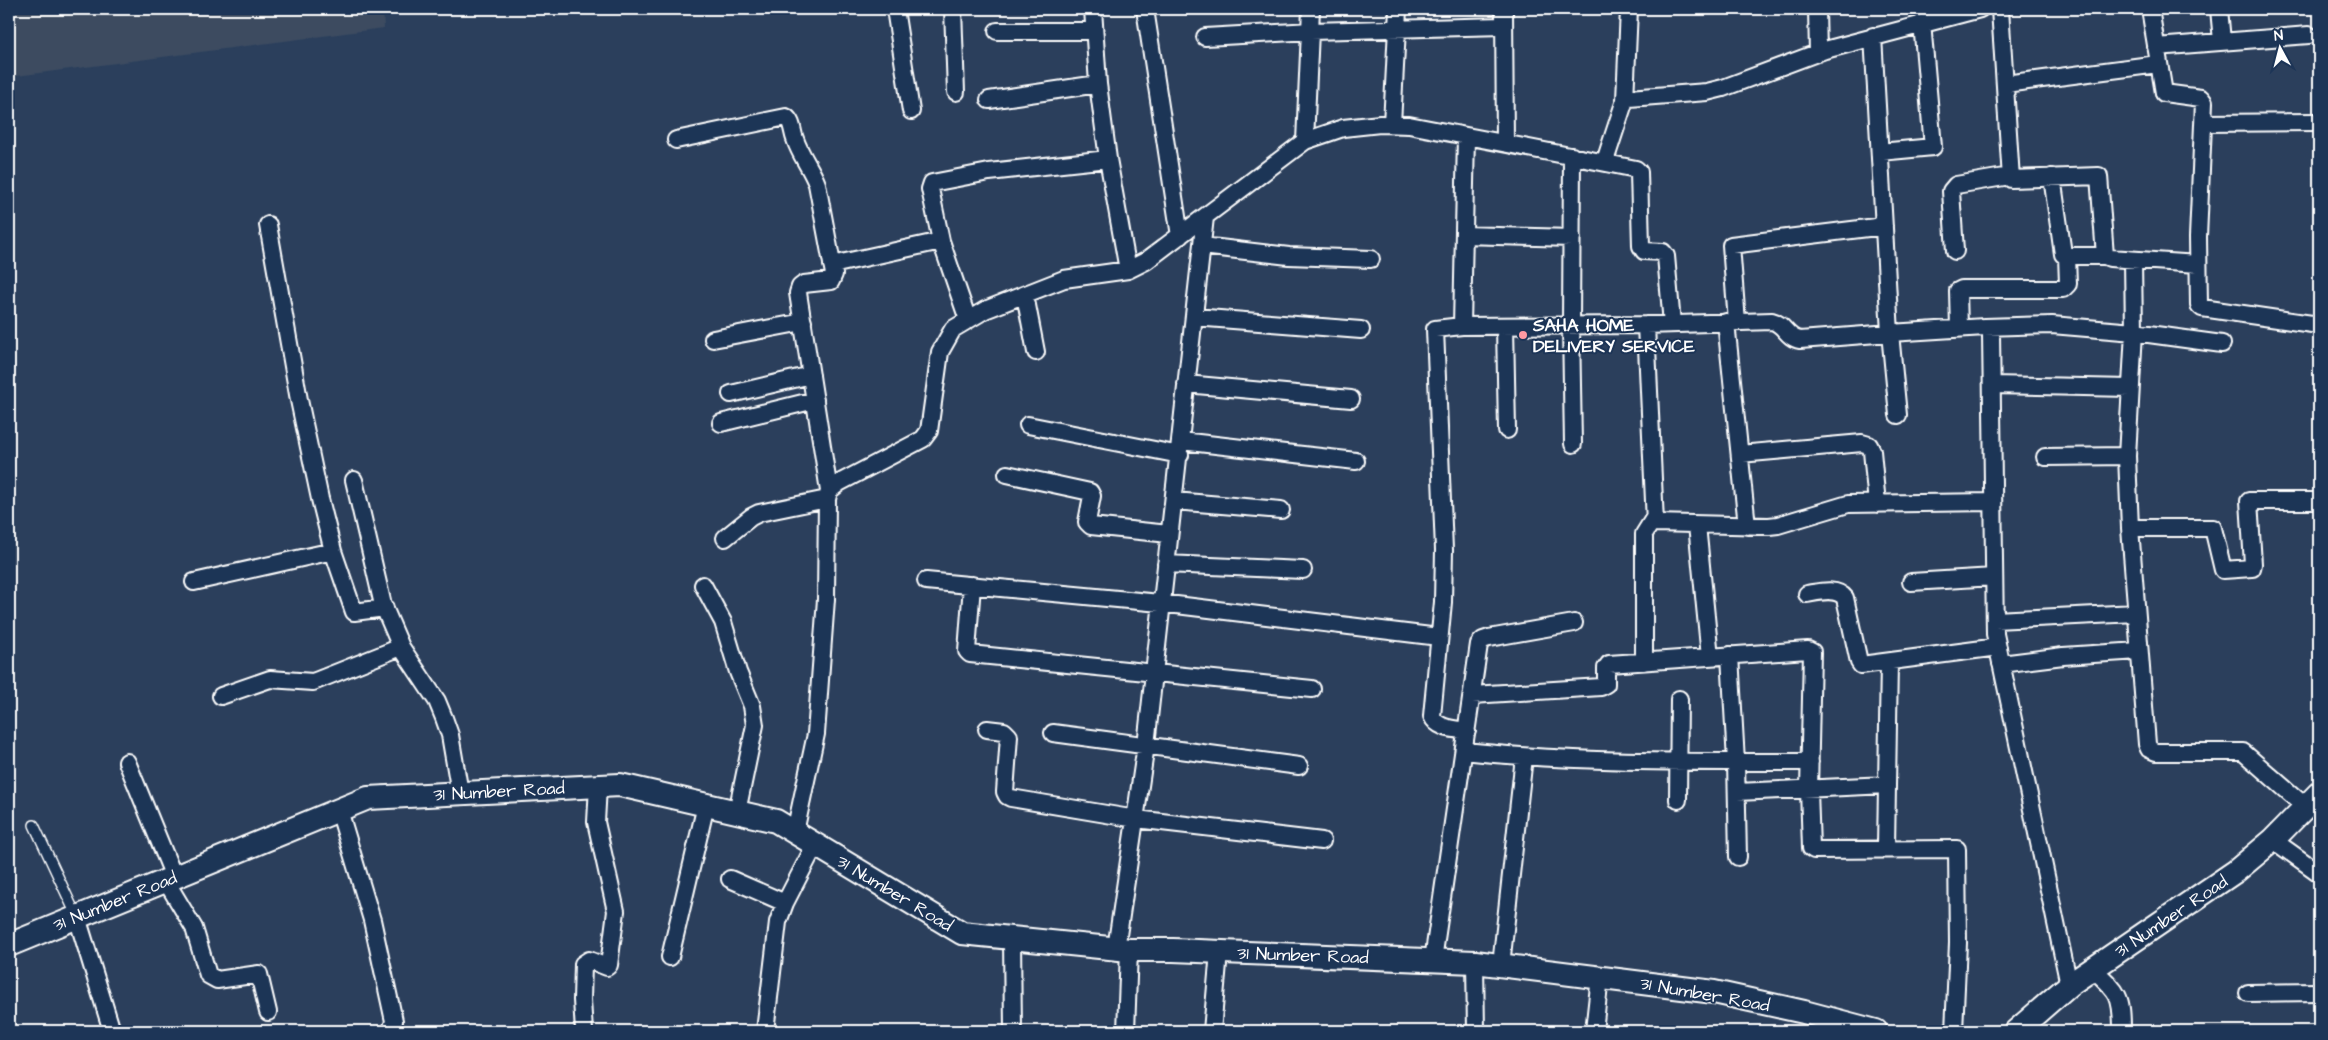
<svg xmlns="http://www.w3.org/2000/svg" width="2328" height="1040" font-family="'Architects Daughter',sans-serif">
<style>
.built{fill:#3c4b61}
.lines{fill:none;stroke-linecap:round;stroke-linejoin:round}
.lane-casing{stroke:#fff;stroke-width:12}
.street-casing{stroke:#fff;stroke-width:20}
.secondary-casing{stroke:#fff;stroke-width:26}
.lane{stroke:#1d3557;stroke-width:9}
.street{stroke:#1d3557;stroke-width:16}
.secondary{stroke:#1d3557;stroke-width:22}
.poi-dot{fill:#ff9aa2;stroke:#1d3557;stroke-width:2}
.labels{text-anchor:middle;stroke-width:4;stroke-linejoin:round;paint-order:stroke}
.poi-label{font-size:18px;font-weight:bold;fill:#fff;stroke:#1d3557;text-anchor:start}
.street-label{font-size:18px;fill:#fff;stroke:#1d3557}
</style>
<rect width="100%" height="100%" fill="#2b3f5c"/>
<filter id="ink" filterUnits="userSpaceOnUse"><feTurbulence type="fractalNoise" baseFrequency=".02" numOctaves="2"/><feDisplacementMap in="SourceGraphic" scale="10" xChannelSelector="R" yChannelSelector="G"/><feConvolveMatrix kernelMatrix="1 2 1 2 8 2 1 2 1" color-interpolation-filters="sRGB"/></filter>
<g filter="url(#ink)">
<path class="built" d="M9 9H383L384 28 9 77Z"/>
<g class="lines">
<g class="lane-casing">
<path id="lane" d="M34 825 77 917"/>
</g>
<g class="street-casing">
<path id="street" d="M895 9 911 111
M953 9 956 92
M1093 9 1098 84 1108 159 1128 270
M1145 9 1180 236
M1504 9 1505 143
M1817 9 1818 53
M2000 9 2011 179 2099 176 2105 256 2110 258 2198 264
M2150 9 2164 93 2201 98 2204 102 2198 237 2199 305 2202 308 2319 325
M2219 9 2222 41
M997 31H1094
M1873 36 1890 333 1985 327 1989 329 1991 333 1995 634 2069 985
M1205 37 1311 31 1503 26
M2156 47 2309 35
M2005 84 2158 64
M989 100 1098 84
M1625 100 1629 9
M2204 123 2319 122
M1392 124 1398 9
M676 140 786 117C793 122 792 132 795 139 800 155 811 168 817 184L834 274 831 281 804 284 800 287 798 293 829 491
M1305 141 1311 9
M1880 152 1933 147 1922 23
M1572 156 1571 326 1573 444
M1601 162 1636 169 1639 172 1641 246 1644 251 1663 252 1666 256 1672 324
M2052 177 2063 254 2067 256H2105
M268 225 299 400 320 499 333 551 354 612 385 608
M1464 235 1572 238
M941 241 930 189 932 183 989 172 1108 159
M1202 246 1289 256 1371 259
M1955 251 1951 191 1956 185 2010 176
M2133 260 2134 332 2127 456 2130 528 2147 744 2149 749 2156 752H2243L2306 807
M832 265 941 241 968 320
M1025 295 1036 352
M1194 317 1361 330
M1726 322 1747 526
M1737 322 1731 245 1884 226
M1646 325 1655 523 1769 526 1778 525 1848 504 1993 502
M1462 326 1466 136
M1505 326 1507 430
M1985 327 2052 325 2134 332 2222 344
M1959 328 1958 291 1962 289H2063L2068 284 2067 256
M713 339 803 322
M1186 384 1351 399
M1992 385 2130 388
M731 394 811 375
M721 423 815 400
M1028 425 1180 455
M1181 441 1356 461
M1740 454 1862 443 1869 445 1872 451 1877 504
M2045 457 2127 456
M1007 474 1090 492 1092 496 1087 522 1091 526 1169 534
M354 480 383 605 401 647 437 701 444 718 450 735 460 793
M1174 501 1281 510
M1697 525 1710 657
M2130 528H2213L2223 570 2252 568 2253 564 2249 501H2319
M725 538 751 517 759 513 827 499
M1166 564 1303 570
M926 581 1160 603 1439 637
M194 582 333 551
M1911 582 1994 577
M703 585 723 622 738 672 752 706 755 725 737 812
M972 585 967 651 970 654 1312 689
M1807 594C1819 592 1837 587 1845 598L1859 662 1861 665 1998 647
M1995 620 2136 613
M1730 655 1736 762 1738 857
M1644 662V534L1654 518
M2001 664 2063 656 2139 651
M1472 695 1601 687 1606 684V668L1609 664 1808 650 1812 652 1809 790 1811 848 1814 850 1957 849 1958 943 1954 1031
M221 696 270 679 313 682 401 647
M987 729 1004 731 1009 736 1005 792 1007 796 1011 798 1136 819 1322 841
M1467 731C1455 729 1437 729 1432 716L1443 602 1444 550 1435 329 1462 326 1646 325 1772 321C1785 324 1786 338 1800 340L1890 333 1898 415
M1053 733 1299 766
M1464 751C1579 763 1695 762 1810 762
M127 762 174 877
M1737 792 1887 785
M1678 800 1679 699
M339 810 372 920 394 1021 391 1031
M795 832 816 734 826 599 827 499 829 491 839 483 923 439 929 431 940 352 953 329 985 310 1064 279 1128 270 1146 261 1305 141 1343 128 1380 124 1409 125 1601 162 1606 158 1625 100 1629 98 1707 92 1723 88 1825 50 1980 9
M2273 840 2319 873
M1886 848 1889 662
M730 879 785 903
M166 881 194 928 208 975 217 980 259 974 268 1012
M77 917 112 1031
M1012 938 1013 1031
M1116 949 1146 745 1205 217
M670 957 706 805
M1433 960 1479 644 1483 640 1489 638 1574 623
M1475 962 1476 1031
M1501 965 1524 757
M2093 969C2119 993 2122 995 2122 1031
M2248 993 2319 992
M584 1031 582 1000 583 964 589 960 607 967 609 965 616 911 596 822 598 786
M765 1031 778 922 785 903 815 845
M1126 1031 1129 950
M1212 1031 1219 952
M1594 1031 1600 977"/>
</g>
<g class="secondary-casing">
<path id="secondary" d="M9 945 368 798 620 785 776 821 962 933 1129 950H1173L1475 962 1714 992 1804 1012 1876 1031
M2016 1031 2069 985 2236 871 2273 840 2319 793"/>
</g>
<use href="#lane" class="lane"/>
<use href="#street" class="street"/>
<use href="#secondary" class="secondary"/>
</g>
</g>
<circle class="poi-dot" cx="1523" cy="335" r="5"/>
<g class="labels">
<g class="poi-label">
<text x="1533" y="331">SAHA HOME<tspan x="1533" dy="21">DELIVERY SERVICE</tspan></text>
</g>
<g class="street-label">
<text transform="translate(499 791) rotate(-3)" y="6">31 Number Road</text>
<text transform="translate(895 893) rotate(31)" y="6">31 Number Road</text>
<text transform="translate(115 901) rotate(-22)" y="6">31 Number Road</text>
<text transform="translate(2171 916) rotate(-34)" y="6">31 Number Road</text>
<text transform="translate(1303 955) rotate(2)" y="6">31 Number Road</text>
<text transform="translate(1705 994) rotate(10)" y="6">31 Number Road</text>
</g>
</g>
<rect width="2328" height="1040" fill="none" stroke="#1d3557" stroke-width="30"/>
<rect x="15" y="15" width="2298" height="1010" fill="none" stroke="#fff" stroke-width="2" filter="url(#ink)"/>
<g transform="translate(2280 48) rotate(353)" stroke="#1d3557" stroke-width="4" paint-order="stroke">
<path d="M0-4L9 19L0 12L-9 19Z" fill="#ffffff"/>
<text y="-8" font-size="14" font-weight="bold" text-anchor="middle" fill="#ffffff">N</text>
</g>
</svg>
